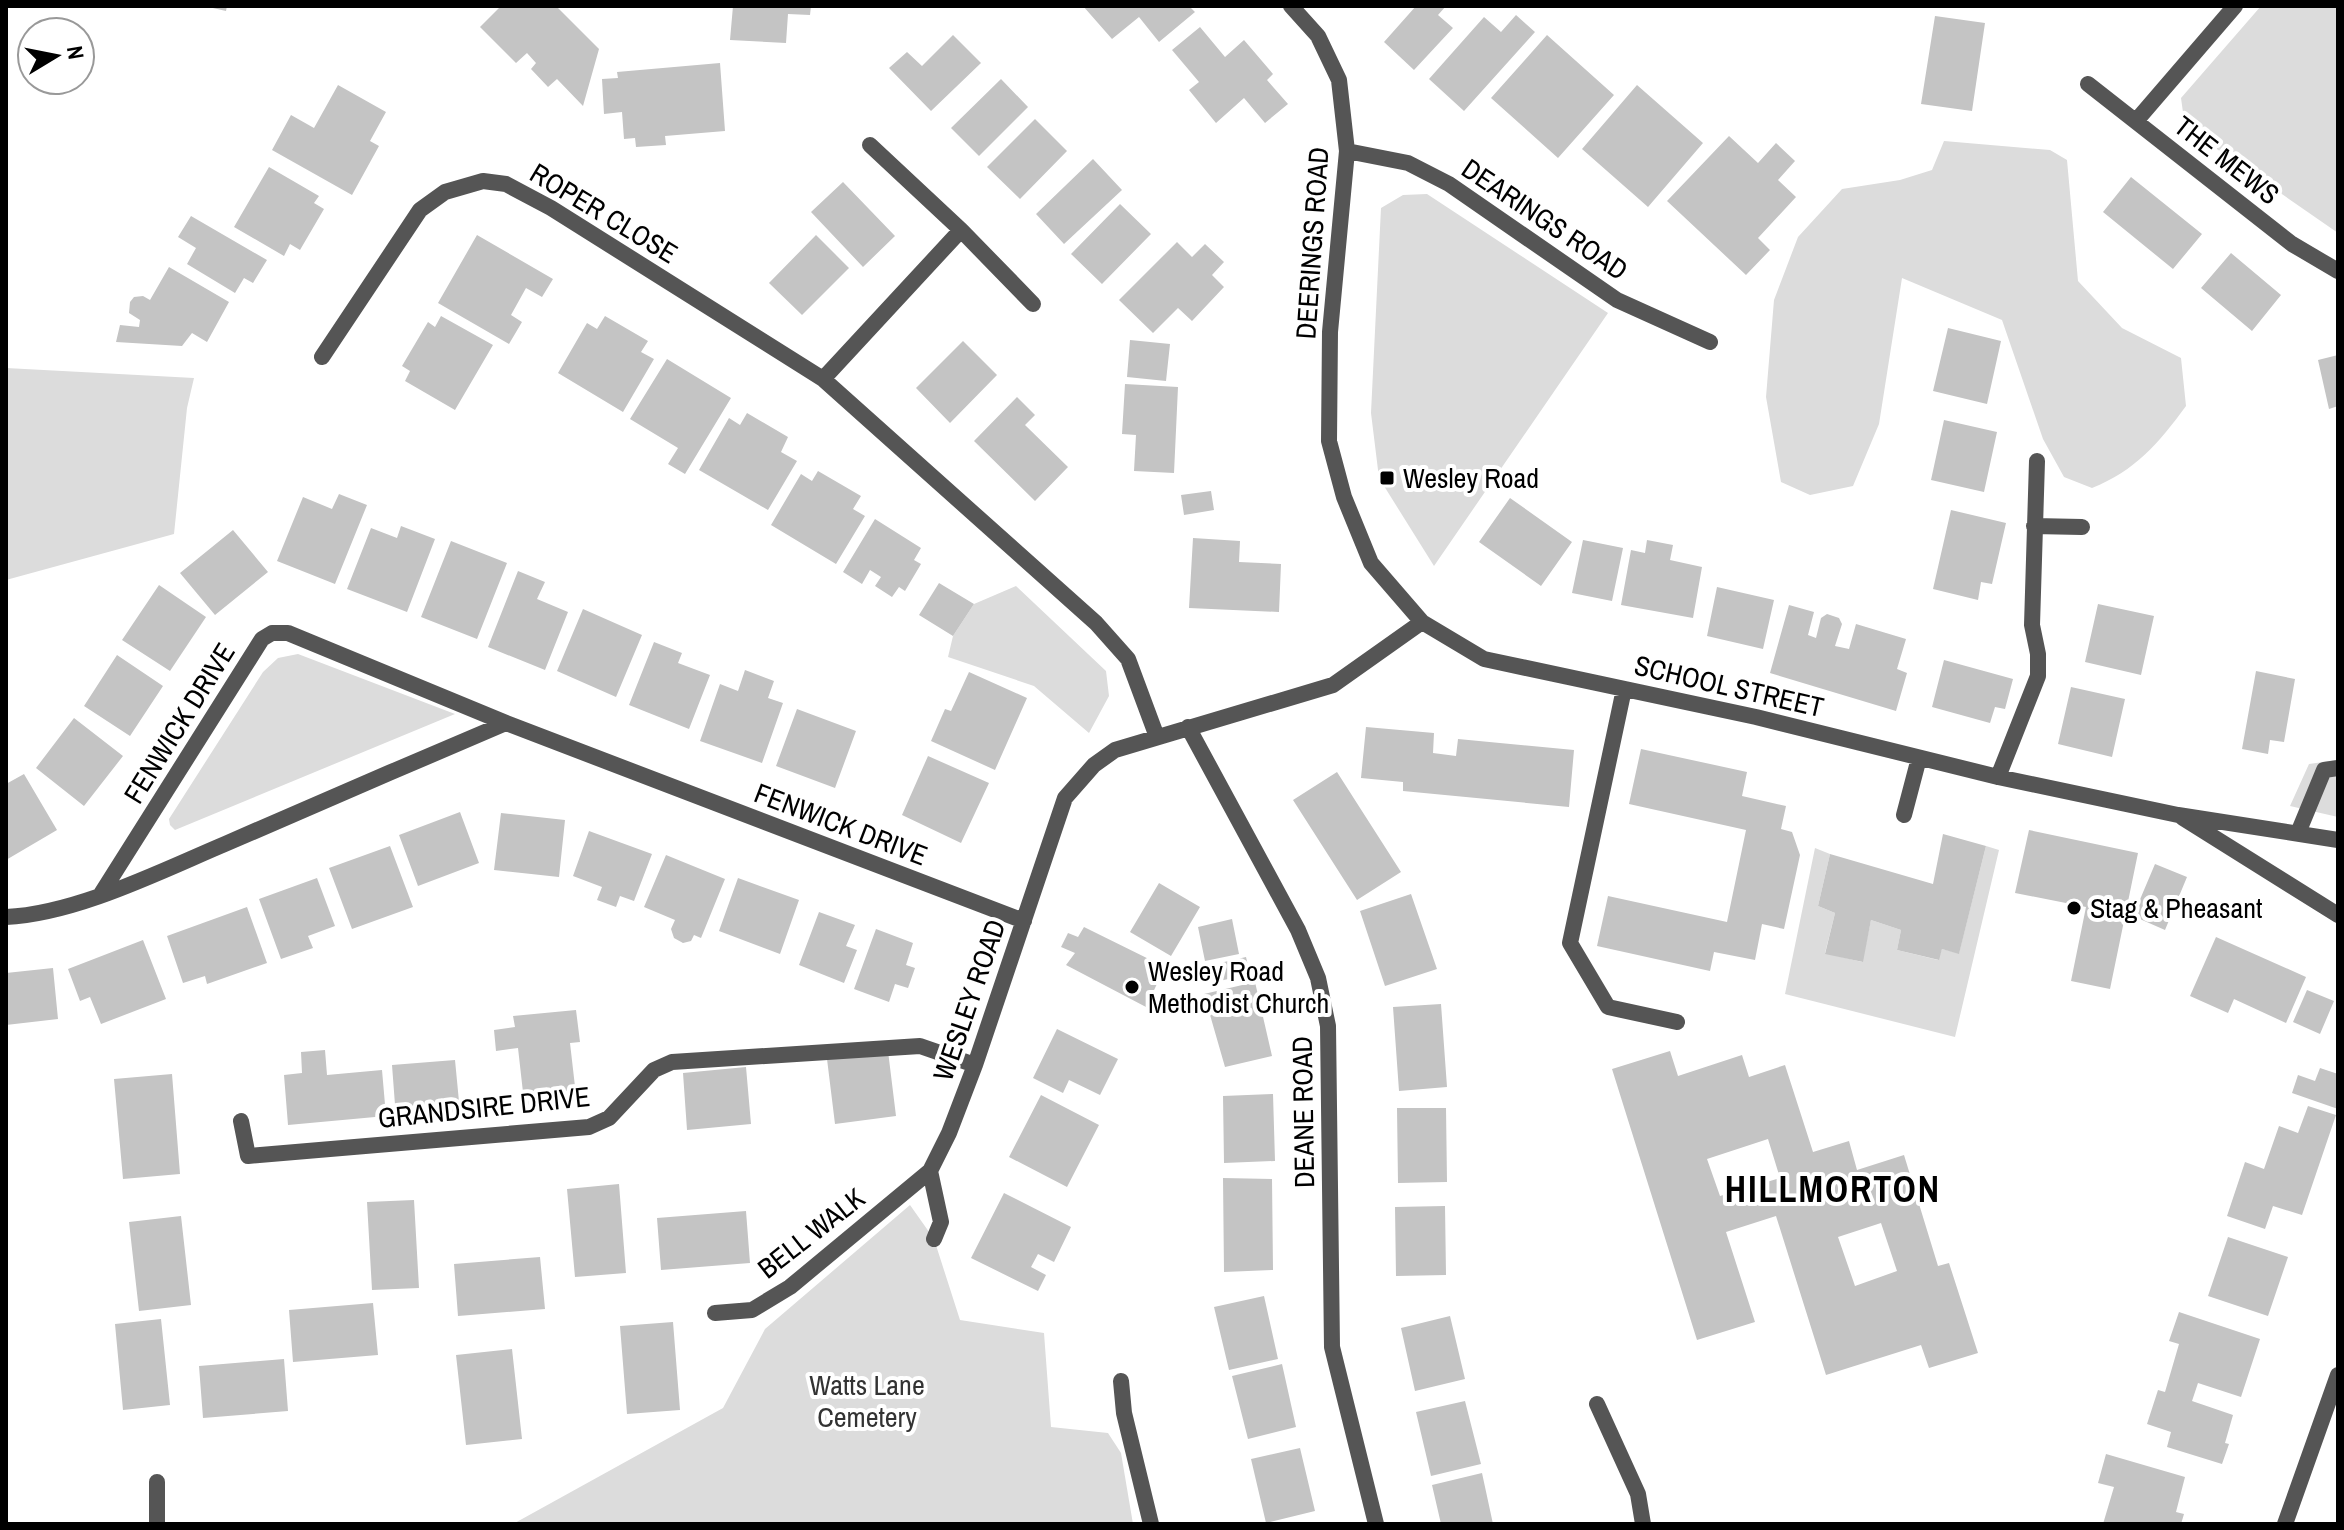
<svg xmlns="http://www.w3.org/2000/svg" width="2344" height="1530" font-family="'Archivo Narrow',sans-serif">
<style>
.green{fill:#dcdcdc}
.building{fill:#c4c4c4;fill-rule:evenodd}
.lines{fill:none;stroke-linecap:round;stroke-linejoin:round}
.lane{stroke:#555;stroke-width:16}
.street{stroke:#555;stroke-width:16}
.poi-dot{fill:#000;stroke:#fff;stroke-width:3}
.labels{text-anchor:middle;stroke-width:8;stroke-linejoin:round;paint-order:stroke}
.street-label{font-size:28px;fill:#000;stroke:#fff}
.poi-label{font-size:28px;fill:#000;stroke:#fff;text-anchor:start}
.park-label{font-size:28px;fill:#333;stroke:#fff}
.district-label{font-size:36px;font-weight:bold;letter-spacing:2px;fill:#000;stroke:#fff}
</style>
<rect width="100%" height="100%" fill="#fff"/>
<path class="green" d="M2261 6H2338V233L2185 127 2181 98Z
M1944 141 2050 150 2067 160 2078 281 2122 328 2181 358 2186 406C2159 443 2135 471 2092 488L2064 477 2043 439 2002 320 1902 278 1879 424 1853 486 1810 495 1781 482 1766 397 1774 300 1798 237 1842 189 1900 180 1932 170Z
M1427 194 1608 313 1434 566 1379 478 1371 413 1381 208 1403 195Z
M6 368 194 378 187 408 174 534 6 580Z
M1016 586 1106 671 1109 696 1089 733 1034 686 948 657 953 636 974 604Z
M298 654 455 714 175 830 170 825 169 819 263 672 278 658Z
M2338 760V817L2290 806 2309 764Z
M1986 846 1999 850 1955 1037 1785 994 1815 848 1830 854 1818 906 1835 913 1825 953 1862 962 1871 920 1901 930 1897 950 1938 960 1942 949 1959 953Z
M910 1205 934 1239 960 1320 1044 1333 1051 1427 1108 1433 1121 1453 1133 1524H513L723 1408 765 1329Z"/>
<path class="building" d="M204 6H227L226 11Z
M501 6H556L599 49 583 106 557 79 548 87 531 69 536 63 527 53 516 63 480 27Z
M733 6H811L810 15 788 14 786 43 730 40Z
M1083 6H1189L1195 12 1159 42 1139 17 1112 39Z
M1416 6H1446L1438 15 1453 28 1414 70 1384 42Z
M1516 15 1535 32 1464 111 1429 79 1484 17 1501 32Z
M1935 16 1985 23 1972 111 1921 104Z
M1200 27 1225 57 1244 40 1273 74 1267 80 1288 104 1265 123 1244 98 1216 123 1189 90 1199 82 1172 50Z
M953 35 981 63 931 111 889 68 907 52 922 66Z
M1547 35 1614 95 1558 158 1491 98Z
M720 63 725 131 665 136 666 145 636 147 635 138 624 139 622 112 604 114 602 79 618 78 617 72Z
M1001 79 1028 107 979 156 951 128Z
M338 85 386 112 370 141 379 146 352 195 272 150 291 115 314 128Z
M1637 85 1703 143 1648 207 1582 149Z
M1035 119 1067 151 1020 199 987 167Z
M1729 136 1758 163 1776 143 1795 161 1778 180 1796 197 1758 238 1770 250 1746 275 1667 201Z
M1093 159 1122 190 1064 244 1036 214Z
M269 167 319 196 314 203 324 209 300 250 290 244 284 256 234 227Z
M2131 177 2202 234 2173 269 2103 212Z
M843 182 895 236 863 267 811 212Z
M1120 204 1151 234 1102 284 1071 254Z
M191 216 267 260 253 283 244 278 235 293 187 264 196 248 178 237Z
M477 235 553 279 542 297 526 288 511 315 522 322 509 344 438 303Z
M816 235 849 268 802 315 769 283Z
M1177 242 1192 257 1205 244 1224 262 1212 275 1224 287 1192 321 1178 308 1153 333 1119 300Z
M2231 253 2281 295 2252 331 2201 288Z
M169 267 229 302 207 342 192 333 182 346 116 342 120 325 139 327 140 320 129 313 130 302 134 297 143 296 150 300Z
M441 316 493 345 455 410 405 381 410 371 402 366 428 322 435 327Z
M605 316 648 341 641 352 654 359 623 412 558 373 587 323 597 329Z
M1948 328 2001 341 1987 404 1933 391Z
M1130 340 1170 344 1166 381 1127 377Z
M963 341 997 375 950 423 916 388Z
M2338 355V406L2329 409 2318 360Z
M667 359 731 398 685 474 668 464 678 448 630 419Z
M1125 384 1178 387 1174 473 1134 471 1136 435 1122 434Z
M1017 397 1035 415 1025 425 1068 467 1035 501 974 441Z
M747 413 788 437 781 452 797 461 768 510 699 470 729 418 740 425Z
M1944 420 1997 432 1984 492 1931 480Z
M818 471 861 496 853 509 865 516 836 564 771 525 801 474 812 481Z
M1211 491 1214 510 1184 515 1181 495Z
M339 494 367 505 335 584 277 561 303 497 332 509Z
M1510 498 1572 542 1541 586 1479 542Z
M1951 510 2006 523 1992 584 1981 582 1978 600 1933 589Z
M875 519 921 548 914 560 921 564 905 591 899 587 892 597 875 586 881 577 870 570 862 584 843 572Z
M401 526 435 539 407 612 347 589 371 528 397 538Z
M233 530 268 572 215 615 180 573Z
M1193 538 1240 541 1239 562 1281 564 1279 612 1189 608Z
M1583 540 1623 548 1612 601 1572 593Z
M1647 540 1673 545 1670 560 1702 567 1693 618 1621 605 1631 550 1645 553Z
M451 541 507 563 477 639 421 617Z
M518 571 545 582 537 599 568 612 545 670 488 647Z
M939 583 974 604 953 636 919 615Z
M159 585 206 617 170 671 122 640Z
M1717 587 1774 600 1763 649 1707 636Z
M2098 604 2154 616 2141 675 2085 662Z
M1789 605 1814 612 1808 635 1816 638 1821 618 1827 614 1839 618 1842 624 1835 646 1849 649 1856 624 1906 639 1897 669 1907 673 1896 711 1770 673Z
M583 609 642 635 616 697 557 671Z
M654 642 682 653 678 663 710 675 689 729 629 705Z
M117 655 163 686 130 736 84 706Z
M1944 660 2013 679 2005 709 1995 707 1990 723 1932 707Z
M745 670 774 681 768 698 783 703 762 763 700 741 720 684 738 691Z
M2256 671 2295 679 2284 742 2270 740 2268 754 2242 749Z
M969 672 1027 698 995 770 931 741 945 709 951 711Z
M2071 687 2125 699 2112 757 2058 744Z
M797 709 856 731 835 788 776 766Z
M74 718 123 756 84 806 36 768Z
M1366 727 1434 733 1433 753 1456 756 1458 739 1574 750 1569 807 1403 791V782L1361 778Z
M1641 749 1747 772 1742 796 1786 806 1781 829 1792 832 1800 855 1784 929 1762 924 1755 960 1714 952 1710 971 1597 946 1608 896 1727 922 1746 830 1629 804Z
M928 756 989 783 961 843 902 815Z
M1337 772 1401 872 1357 900 1293 800Z
M24 774 57 830 6 860V784Z
M460 812 479 863 418 886 399 835Z
M501 813 565 820 559 877 494 870Z
M2029 830 2138 853 2110 989 2071 981 2086 907 2015 893Z
M589 831 652 854 634 901 620 896 616 907 597 900 602 887 573 876Z
M1943 834 1986 846 1959 954 1942 949 1939 960 1897 950 1901 930 1871 920 1863 962 1825 954 1835 913 1818 906 1830 854 1933 884Z
M390 846 413 907 352 929 329 868Z
M666 855 725 879 701 938 694 935 691 941 683 943 674 938 671 929 675 920 644 907Z
M2155 864 2187 877 2165 930 2133 916Z
M317 878 335 926 308 936 313 948 281 959 259 899Z
M738 878 799 900 780 954 719 931Z
M1159 883 1200 907 1171 956 1130 932Z
M1411 894 1437 969 1385 986 1360 911Z
M247 907 267 963 207 984 205 976 183 983 167 936Z
M819 912 855 925 846 946 857 950 844 983 799 965Z
M1232 919 1239 954 1205 961 1198 927Z
M1084 927 1165 967 1146 1007 1066 965 1075 953 1061 947 1068 933 1078 937Z
M876 929 913 943 906 965 915 968 908 988 895 984 889 1002 854 989Z
M2216 937 2306 977 2286 1023 2234 999 2228 1013 2190 996Z
M143 940 166 999 101 1024 90 997 80 1001 68 969Z
M1246 957 1250 974 1215 982 1211 965Z
M53 968 58 1019 6 1025V973Z
M1255 982 1272 1056 1225 1067 1204 994Z
M2307 990 2334 1001 2320 1034 2293 1022Z
M1441 1004 1447 1087 1399 1091 1393 1007Z
M576 1010 580 1042 570 1043 577 1104 525 1110 518 1048 496 1051 494 1030 515 1027 513 1016Z
M1057 1029 1118 1059 1100 1095 1069 1080 1063 1093 1033 1078Z
M325 1050 327 1075 382 1070 386 1116 288 1125 284 1075 302 1073 301 1052Z
M888 1051 896 1116 835 1124 827 1059Z
M1670 1051 1678 1076 1742 1055 1749 1077 1785 1065 1813 1152 1849 1141 1857 1170 1904 1155 1938 1266 1949 1263 1978 1353 1929 1368 1921 1345 1826 1375 1776 1216 1726 1232 1755 1322 1697 1340 1612 1069ZM1768 1139 1780 1178 1720 1196 1707 1159ZM1881 1223 1897 1271 1855 1286 1838 1237Z
M455 1060 460 1112 396 1118 392 1065Z
M746 1067 751 1124 687 1130 683 1073Z
M2320 1068 2338 1074V1109L2292 1093 2298 1075 2315 1081Z
M172 1074 180 1174 123 1179 114 1079Z
M1273 1094 1275 1161 1224 1163 1223 1096Z
M1041 1095 1099 1125 1067 1187 1009 1157Z
M2308 1106 2336 1115 2302 1215 2273 1206 2265 1229 2227 1216 2245 1162 2264 1169 2279 1126 2298 1133Z
M1397 1108H1446L1447 1182 1398 1183Z
M1223 1178 1272 1179 1273 1270 1224 1272Z
M619 1184 626 1273 575 1277 567 1189Z
M1004 1193 1071 1227 1054 1262 1038 1254 1031 1267 1046 1275 1038 1291 971 1258Z
M414 1200 419 1288 372 1290 367 1202Z
M1445 1206 1446 1275 1396 1276 1395 1207Z
M746 1211 750 1263 661 1270 657 1218Z
M181 1216 191 1305 139 1311 129 1222Z
M2228 1237 2288 1257 2268 1316 2208 1296Z
M540 1257 545 1309 458 1316 454 1264Z
M1264 1296 1278 1359 1229 1370 1214 1307Z
M373 1303 378 1355 293 1362 289 1310Z
M2179 1312 2260 1339 2241 1397 2198 1383 2192 1401 2233 1415 2225 1443 2229 1444 2222 1464 2167 1447 2171 1432 2147 1424 2158 1390 2165 1392 2179 1344 2169 1341Z
M1450 1316 1465 1379 1415 1391 1401 1328Z
M161 1319 170 1405 123 1410 115 1324Z
M673 1322 680 1410 627 1414 620 1326Z
M512 1349 522 1439 466 1445 456 1355Z
M284 1359 288 1411 203 1418 199 1366Z
M1282 1364 1296 1427 1248 1439 1232 1376Z
M1465 1401 1481 1464 1431 1476 1416 1412Z
M1300 1448 1315 1511 1266 1523 1251 1459Z
M2106 1454 2185 1477 2176 1512 2184 1514 2181 1524H2103L2114 1487 2098 1483Z
M1482 1473 1493 1524H1441L1432 1485Z"/>
<g class="lines">
<path class="lane" d="M2298 833 2324 770 2338 768
M1121 1381 1124 1413 1151 1524
M1597 1404 1638 1494 1643 1524"/>
<path class="street" d="M1291 6 1318 36 1339 80 1347 151 1330 332 1329 441 1344 497 1371 563 1422 622 1484 659 1756 717 1998 777 2178 815 2338 840
M2088 84 2292 244 2338 271
M2136 121 2235 6
M1347 151 1408 163 1449 184 1617 300 1710 342
M961 230 1033 304
M322 357 420 210 445 192 483 181 506 184 551 208 823 379 1096 623 1128 659 1157 737
M823 379 961 230 870 145
M2034 526 2082 527
M1624 689 1570 943 1608 1007 1677 1022
M1188 727 1298 930 1318 978 1328 1026 1332 1347 1376 1524
M1998 777 2038 676V654L2032 625 2037 461
M1904 815 1919 758
M2183 818 2338 915
M101 894 262 639 272 633H288L506 723
M6 917C76 914 161 871 225 844 319 803 412 763 506 723L1024 921
M241 1121 248 1156 589 1127 609 1118 654 1070 672 1062 920 1046 975 1065
M934 1239 941 1222 930 1171 949 1133 975 1065 1065 798 1094 765 1115 750 1333 685 1422 622
M715 1313 752 1310 790 1287 930 1171
M157 1482V1524
M2285 1524 2338 1375"/>
</g>
<g class="poi-dot">
<rect x="1379" y="470" width="16" height="16" rx="4"/>
<circle cx="2074" cy="908" r="8"/>
<circle cx="1132" cy="987" r="8"/>
</g>
<g class="labels">
<g class="street-label">
<text transform="translate(2227 160) rotate(38)" y="10">THE MEWS</text>
<text transform="translate(604 213) rotate(31)" y="10">ROPER CLOSE</text>
<text transform="translate(1545 219) rotate(34)" y="10">DEARINGS ROAD</text>
<text transform="translate(1312 243) rotate(-86)" y="10">DEERINGS ROAD</text>
<text transform="translate(1729 686) rotate(13)" y="10">SCHOOL STREET</text>
<text transform="translate(179 723) rotate(-58)" y="10">FENWICK DRIVE</text>
<text transform="translate(841 824) rotate(21)" y="10">FENWICK DRIVE</text>
<text transform="translate(969 1000) rotate(-71)" y="10">WESLEY ROAD</text>
<text transform="translate(484 1107) rotate(-6)" y="10">GRANDSIRE DRIVE</text>
<text transform="translate(1303 1112) rotate(-91)" y="10">DEANE ROAD</text>
<text transform="translate(811 1233) rotate(-38)" y="10">BELL WALK</text>
</g>
<g class="poi-label">
<text x="1403" y="488">Wesley Road</text>
<text x="2090" y="918">Stag &amp; Pheasant</text>
<text x="1148" y="981">Wesley Road<tspan x="1148" dy="32">Methodist Church</tspan></text>
</g>
<g class="park-label">
<text x="867" y="1395">Watts Lane<tspan x="867" dy="32">Cemetery</tspan></text>
</g>
<g class="district-label">
<text x="1833" y="1202">HILLMORTON</text>
</g>
</g>
<rect width="2344" height="1530" fill="none" stroke="#000000" stroke-width="16"/>
<g transform="translate(56 56) rotate(80)"><circle r="38" fill="#ffffff" stroke="#999999" stroke-width="2"/>
<path d="M0-6L14 30L0 20L-14 30Z" fill="#000000"/>
<text y="-12" font-size="22" font-weight="bold" text-anchor="middle" fill="#000000">N</text>
</g>
</svg>
